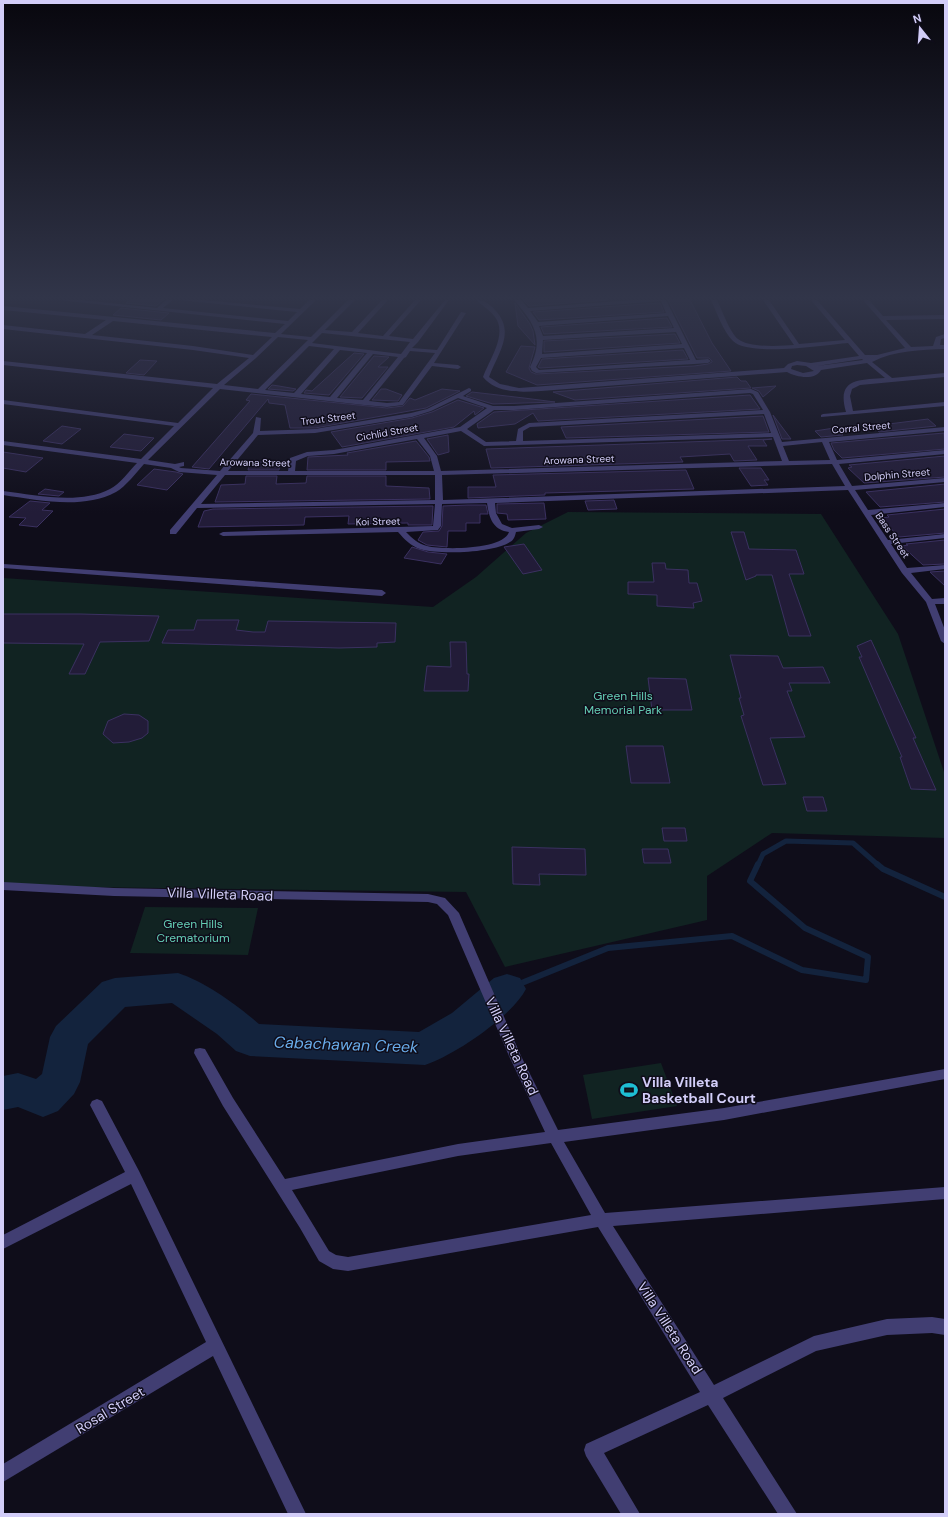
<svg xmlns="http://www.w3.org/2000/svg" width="948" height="1517" font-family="'DM Sans',sans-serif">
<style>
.green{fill:#112322}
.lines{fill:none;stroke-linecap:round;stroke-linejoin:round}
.stream-far1{stroke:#13233d;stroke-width:5}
.stream{stroke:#13233d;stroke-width:6}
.river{fill:#13233d;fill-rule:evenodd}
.building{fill:#221c38;stroke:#3b3161}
.street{fill:#413e72;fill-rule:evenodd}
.labels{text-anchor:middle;stroke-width:3;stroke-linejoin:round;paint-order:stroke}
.far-street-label{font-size:10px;fill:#d2cdf8;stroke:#0f0d1a}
.park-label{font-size:12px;fill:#64cdb4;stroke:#0f0d1a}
.near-street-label{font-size:14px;fill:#d2cdf8;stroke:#0f0d1a}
.near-poi-label{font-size:14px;font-weight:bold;fill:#d2cdf8;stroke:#0f0d1a;text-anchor:start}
.near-water-label{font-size:16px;font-style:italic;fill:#69acea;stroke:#0f0d1a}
</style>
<rect width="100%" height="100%" fill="#0f0d1a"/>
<path class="green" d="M568 512 821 514 898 634 945 775V838L772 833 707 876V920L505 967 466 892 3 886V578L433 607 476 577 526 533Z
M145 907 258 908 248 955 130 953Z
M661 1063 677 1106 592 1119 583 1075Z"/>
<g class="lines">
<path class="stream-far1" d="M758 865 763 854 786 841 853 843 878 865"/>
<path class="stream" d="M877 864 883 869 945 897
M507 989 608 948 732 936 802 970 866 980 868 957 805 928 750 881 758 864"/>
<path class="river" d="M178 973C206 982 237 1005 259 1024L419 1032 452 1013 494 978 507 974 520 978 526 989C511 1017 455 1055 425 1065L250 1056 236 1051 217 1034 172 1003 125 1007 88 1044 80 1082 74 1094 58 1111 43 1117 18 1107 3 1110V1076L18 1073 36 1079 42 1074 50 1037 56 1026 102 982 115 978Z"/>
</g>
<path class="building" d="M130 300H163L156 306 126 303Z
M523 300H608L529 306Z
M668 300H690L712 343 731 371 537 385 506 372 521 346 535 347 529 368 531 372 536 374 694 366 708 364 712 362V361L709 358H697Z
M515 303 530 324 533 331 535 345 518 326Z
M660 303 664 312 539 320 533 312Z
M121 308 169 313 161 320 113 315Z
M667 318 672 327 544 334 541 327Z
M675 334 680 343 544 352V341Z
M683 350 688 359 540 368 538 367 542 359Z
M354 353 364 354 329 395 304 393 306 390 312 391Z
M374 356 389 357 378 367H388L362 398 340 397Z
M140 360 157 361 144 375 126 373Z
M737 377 741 381H746L751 388 575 400 553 392Z
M272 385 279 386 296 389 293 391 268 389Z
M776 386 763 397 759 391 752 388Z
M381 389H386L402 395 398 401 372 400Z
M442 389 460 391 426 408 315 428H290L285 405 269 403 268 399 209 469 192 467 250 401 246 400 251 394 387 408 403 406 410 398 415 400Z
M472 392 524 398 555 402 493 404 466 396Z
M750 395 760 409 538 421 533 413 515 424 478 428 477 424 494 412Z
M458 400 484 408 475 415 474 411 454 427 342 447 331 432 412 418 432 412Z
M773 415 791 439H782Z
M763 416 769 432 566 438 561 427Z
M928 419 936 426 879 432 873 426Z
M62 426 81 429 62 444 43 441Z
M834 428 843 435 821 437 815 431Z
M944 433 945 449 842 458 834 450 831 443Z
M124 434 154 438 141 451 110 447Z
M448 435 449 452 438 455 427 439Z
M772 439 763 440 767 446H748L757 460 734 461 730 454 680 457 683 462 491 468 486 449Z
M416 441 429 457 430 461 386 462V470H307L308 457 348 455 347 453Z
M3 452 43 458 26 472 3 468Z
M945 456V477L864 483 848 468 852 467 849 465Z
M250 462H280L279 470H248Z
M739 468H761L769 480H764L768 485 751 486Z
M154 469 176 472 183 474 167 490 137 485Z
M686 470 694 489 545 493V495L468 498V487H496L493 475Z
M246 476H277L276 484 306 483 307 476H386V486L429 488 430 499 215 502 221 485 245 484Z
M945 484V502L880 507 866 492Z
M45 489 64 492 59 496 38 494Z
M614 500 617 509 588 510 585 501Z
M30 501 50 503 42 510 53 511 37 527 19 525 26 518 9 517Z
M544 503 546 519 508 520 507 514 497 513V504Z
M468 505H486L488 514H480V523H466V531H448L447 547 427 545 418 540 423 532 439 531 442 526 443 506Z
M431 506H433L432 525H408V523L348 524 349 516 305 517 304 525 198 527 204 511 213 509Z
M945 509V533L899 537 881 518 889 517 887 515Z
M731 532H744L749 549 796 550 804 574H789L811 636H789L772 575H756V576L746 580Z
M945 540V564L923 565 902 546 908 545 906 544Z
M524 544 542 570 523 574 504 547Z
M412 547 428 552 447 554 441 564 404 558Z
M652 563H665L666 569 688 570 689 583H697L702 601 693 603 694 608 657 606V595L628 594V582H654Z
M945 571V586L930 572Z
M3 614H80L159 616 149 641 100 642 85 674H69L84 644 3 643Z
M197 620H239L236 630 253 632H265L268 621 396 623 395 642 377 643V647L339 648 162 643 168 630H194Z
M871 640 916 738H913L936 790 911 789 900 757H902L859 657H862L857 646Z
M450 642H466L467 674H469L468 691H424L427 666 451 667Z
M730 655 778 656 783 668 823 667 830 683H789L792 691H787L805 737 770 738 786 784 763 785 741 716 744 715 739 698H741Z
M648 678 686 679 692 710H652Z
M124 714 139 715 148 721V733L142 738 129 742 113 743 103 734 108 721Z
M626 746H663L670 783H631Z
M803 797H823L827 811H807Z
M662 828H685L687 841H664Z
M512 847 585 849 586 875 539 874 540 885 513 884Z
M642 849H668L671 863H644Z"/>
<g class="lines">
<path class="street" d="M59 300H82L157 308 166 300H173L163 308 288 321 297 312 179 300H204L300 309 309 300H316L281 334 311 337 348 300H355L325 330 352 332 382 300H388L358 333 383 336 415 300H421L389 336 413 339 445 300H449L418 342 412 348 437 350 461 312 466 313 434 363 458 365 461 367 458 369 432 366 403 405 387 407 364 405 220 389 148 460 175 464 184 462V466L179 467 181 468 220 471 253 433 256 417 261 418 260 431 315 429 411 413 427 409 469 388 471 389V391L463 396 493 406H514L751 389 758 392 770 412 782 442 945 427V431L829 442 837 460 945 450V454L839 464 852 486 945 478V482L855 490 868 510 945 503V507L871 515 888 540 945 534V538L891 544 907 568 945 565V569L911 573 932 599 945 598V604H935L945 630V644L941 641 926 602 902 573 848 490 495 503 496 513 502 524 512 528 539 525 543 527 539 529 516 532C515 536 514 540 510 542 494 553 438 555 420 549 411 546 404 539 398 532L223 536 219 534 223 532 433 526 435 504 197 508 176 534H170V530L217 475 179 472 171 468 144 464C137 472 125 487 116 492 82 510 38 500 3 495V491C36 495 79 505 110 489 120 484 129 471 137 463L3 445V441L141 459 174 426 3 404V400L178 423 213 388 3 365V361L217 384 249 358 193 350 3 329V325L85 334 106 320 3 310V306L275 333 285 324ZM113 321 272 337 253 355 193 346 92 335ZM322 333 410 342 401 354 312 343ZM278 337 308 340 258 389 224 385 256 358ZM309 346 334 349 294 393 265 390ZM340 350 367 353 330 397 301 394ZM410 351 435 353 399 402 387 403 369 401 404 358 406 357ZM373 354 398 357 363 400 337 398ZM750 393 753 394 763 410 529 423 518 429 516 441 486 442 467 429 494 410H514ZM458 398 487 408 460 427 334 450 307 452 290 458 288 471H228L258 435 315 433 412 417 431 411ZM764 414 771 433 523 441V431L530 427ZM461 431 484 446 773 437 782 461 441 471 437 456 424 438ZM417 439 430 456 434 471H295L296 461 308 456 334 454ZM822 442 830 460 789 461 783 446ZM832 464 845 486 443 500 442 475ZM225 475H435V500L201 504ZM487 503C489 518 493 530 509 532 503 550 443 550 427 546 418 544 412 538 406 532L438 530 441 526 442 504Z
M476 300C484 300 490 304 495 310 516 332 498 353 489 377L500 384 519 388 784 368 788 364 797 361 811 363 859 356 848 343C825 345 749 357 733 341 723 331 717 313 711 300H717C722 310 730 333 738 339 749 348 780 346 794 345L763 300H769L799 344 845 340 811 300H817L865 355H877L905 348 863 300H869L883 316 945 315V319L886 320 911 347 933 346 936 337 945 334V338L941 339 940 345H945V349C921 350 895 350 872 362L892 378 945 373V377L860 385 852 389 850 396 853 411 945 402V406L821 417V415L823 414 846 412C836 378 859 380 885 378L867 363 821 370C815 381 796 377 787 372L541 391C521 392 497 394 483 377 489 360 508 334 495 317 490 310 483 306 476 300ZM862 359 863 360 817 366ZM797 365 806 366 814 371 803 373 791 369 792 366Z
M514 300H521L528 308 632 300H666L696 360 708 359 711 361 708 363 694 364 536 373 532 371 530 367C545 337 533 322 514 300ZM661 301 666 313 538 322 530 311ZM668 316 674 328 543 336 539 326ZM676 332 682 344 542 354 543 340ZM684 348 690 360 539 370 536 367 541 358Z
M3 564 382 590 386 593 382 596 3 568Z
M3 882 114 888 428 894 445 898 459 913 521 1056 558 1130 724 1108 945 1069V1079L724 1120 564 1142 605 1213 945 1187V1199L613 1226 714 1385 814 1336 887 1319 932 1317 945 1319V1335L932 1333 887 1335 816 1351 723 1398 797 1514H778L708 1405 604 1453 640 1514H621L586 1456 584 1450 586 1444 700 1392 598 1227 348 1271 333 1269 319 1261 300 1228 223 1106 194 1053 195 1049 200 1048 205 1049 233 1098 285 1179 458 1144 545 1132 509 1056 448 915 437 904 428 902 114 896 3 890ZM551 1143 591 1215 348 1257 336 1255 329 1251 292 1190 458 1156Z
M97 1099 102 1101 139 1171 306 1514H288L213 1356 3 1482V1464L206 1342 131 1184 3 1249V1235L125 1172 90 1105 92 1101Z"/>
</g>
<linearGradient id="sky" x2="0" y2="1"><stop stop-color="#08070e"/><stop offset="0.58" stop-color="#313549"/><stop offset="1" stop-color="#313549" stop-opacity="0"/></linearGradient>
<rect width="948" height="513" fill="url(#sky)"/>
<defs>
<g id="stadium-bare" transform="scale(1.38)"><path d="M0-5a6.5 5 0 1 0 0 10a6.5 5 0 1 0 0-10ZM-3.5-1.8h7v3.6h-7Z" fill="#1ebed3" stroke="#0f0d1a" stroke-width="2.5" paint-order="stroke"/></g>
</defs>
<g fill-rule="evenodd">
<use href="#stadium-bare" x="629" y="1090"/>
</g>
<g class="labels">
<g class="far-street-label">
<text transform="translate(328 418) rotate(-7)" y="4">Trout Street</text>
<text transform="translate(861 427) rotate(-5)" y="4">Corral Street</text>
<text transform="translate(387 432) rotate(-10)" y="4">Cichlid Street</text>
<text transform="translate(579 459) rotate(-2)" y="4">Arowana Street</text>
<text transform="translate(255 462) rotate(1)" y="4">Arowana Street</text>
<text transform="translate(897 474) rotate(-5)" y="4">Dolphin Street</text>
<text transform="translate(378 521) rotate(-1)" y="4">Koi Street</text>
<text transform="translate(893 535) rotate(56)" y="4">Bass Street</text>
</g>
<g class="park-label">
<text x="623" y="700">Green Hills<tspan x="623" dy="14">Memorial Park</tspan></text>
<text x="193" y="928">Green Hills<tspan x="193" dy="14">Crematorium</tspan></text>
</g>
<g class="near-street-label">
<text transform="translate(220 894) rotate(2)" y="5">Villa Villeta Road</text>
<text transform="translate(512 1046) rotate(65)" y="5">Villa Villeta Road</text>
<text transform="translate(670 1328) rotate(57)" y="5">Villa Villeta Road</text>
<text transform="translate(110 1410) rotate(-31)" y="5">Rosal Street</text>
</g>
<g class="near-poi-label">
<text x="642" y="1087">Villa Villeta<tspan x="642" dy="16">Basketball Court</tspan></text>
</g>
<g class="near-water-label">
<text transform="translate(346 1044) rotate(2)" y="6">Cabachawan Creek</text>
</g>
</g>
<rect width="948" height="1517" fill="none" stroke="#d2cdf8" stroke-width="8"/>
<g transform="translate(920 28) rotate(343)" stroke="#0f0d1a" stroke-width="3" paint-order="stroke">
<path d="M0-3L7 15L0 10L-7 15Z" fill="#d2cdf8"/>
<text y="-6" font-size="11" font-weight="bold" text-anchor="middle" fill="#d2cdf8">N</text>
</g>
</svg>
